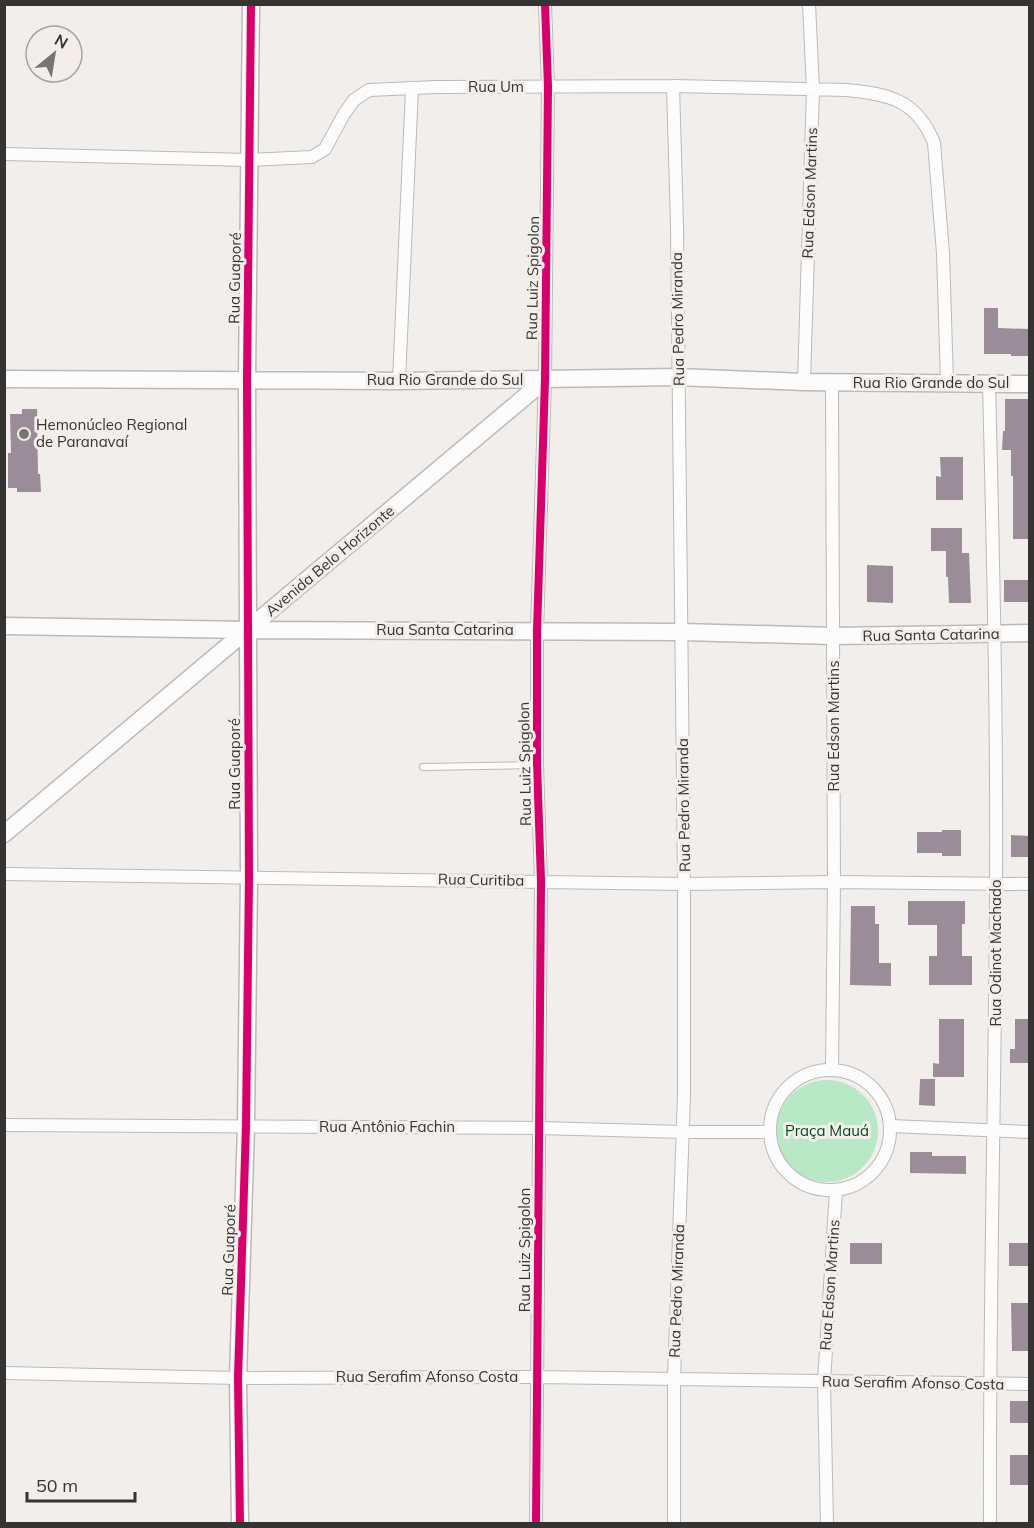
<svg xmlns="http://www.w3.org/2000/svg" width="1034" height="1528" font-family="Mulish,sans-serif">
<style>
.green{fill:#b9e8c6}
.building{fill:#9b8d97}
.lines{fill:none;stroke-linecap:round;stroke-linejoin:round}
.lane-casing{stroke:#bcbab8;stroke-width:8}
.street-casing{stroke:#bcbab8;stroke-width:14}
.secondary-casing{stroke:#bcbab8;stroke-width:19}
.lane{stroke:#fdfcfc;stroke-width:6}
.street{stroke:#fdfcfc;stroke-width:12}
.secondary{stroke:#fdfcfc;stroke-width:16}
.cycleway-casing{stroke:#f3eee9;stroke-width:11}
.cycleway{stroke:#d6006c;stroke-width:8}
.poi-dot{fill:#777573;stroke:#f3eee9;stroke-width:2}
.labels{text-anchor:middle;stroke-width:6;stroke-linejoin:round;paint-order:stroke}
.street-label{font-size:15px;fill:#363432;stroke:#f3eee9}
.poi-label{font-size:15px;fill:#363432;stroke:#f3eee9;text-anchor:start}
.park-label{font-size:15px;fill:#004b25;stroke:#f3eee9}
</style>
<rect width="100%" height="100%" fill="#f1eeeb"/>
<path class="green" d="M776 1131a51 51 0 1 1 102 0a51 51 0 1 1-102 0Z"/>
<path class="building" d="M984 308H998V328L1029 329V356H1011V354H984Z
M1005 399H1029V539H1013V476H1011V450H1002L1003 431H1005Z
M22 409H37L38 474H40L41 492H17V488H8V453H11L10 414H22Z
M940 457H963V500H936V476L941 477Z
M931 528H962V553H969L971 603H949L948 577H946V551H931Z
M867 565 893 566V603L867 602Z
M1004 580H1029V602H1004Z
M942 830H961V856H942V853H917V832H942Z
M1011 835 1029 836V857H1011Z
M908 901H965V924H962V956H972V985H929V956H937V925H908Z
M851 906H875V924H879V963H891V986L850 985Z
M939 1019H964V1077H933V1063L939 1064Z
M1015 1019H1029V1063H1010V1049H1015Z
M920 1079H935V1106L919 1105Z
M910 1152H932V1156H966V1174L910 1173Z
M850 1243H882V1264H850Z
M1009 1243H1029V1266H1009Z
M1011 1303H1029V1351H1012Z
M1010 1401H1029V1423H1010Z
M1010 1455H1029V1485H1010Z"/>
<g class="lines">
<g class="lane-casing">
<path id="lane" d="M423 767 537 765"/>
</g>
<g class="street-casing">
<path id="street" d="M673 86 677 225 684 884V1095L674 1379V1524
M4 154 249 160 312 157 325 149 344 114 354 100 369 90 436 87 673 86 847 90C889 94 917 100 934 143L943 253 947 382
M399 381 412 88
M804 382 813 89 809 4
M989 383C993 551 997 719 996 888 995 1100 989 1312 990 1524
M4 874 684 884 834 882 1030 884
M770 1130a60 60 0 1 1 120 0a60 60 0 1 1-120 0Z
M832 1070 834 882 832 383
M4 1125 539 1128 683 1132H770
M891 1126 1030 1132
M4 1373 238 1378 537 1377 1030 1384
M536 1524 541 881 537 765V631L545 380 548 87 545 4
M827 1524 824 1382 836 1190"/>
</g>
<g class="secondary-casing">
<path id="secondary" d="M4 379 399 381 678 377 804 382 1030 384
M4 626 248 630 682 632 833 636 1030 633
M4 834 545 380
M240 1524 238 1378 246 1126 249 877 247 379 251 4"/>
</g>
<use href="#lane" class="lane"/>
<use href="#street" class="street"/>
<use href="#secondary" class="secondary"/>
<g class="cycleway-casing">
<path id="cycleway" d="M240 1524 238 1378 246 1126 249 877 247 379 251 4
M536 1524 541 881 537 765V631L545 380 548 87 545 4"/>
</g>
<use href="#cycleway" class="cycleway"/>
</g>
<circle class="poi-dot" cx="24" cy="434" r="6"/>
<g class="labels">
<g class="street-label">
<text x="496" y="92">Rua Um</text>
<text transform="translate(810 193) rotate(-88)" y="5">Rua Edson Martins</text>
<text transform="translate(235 278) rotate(-89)" y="5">Rua Guaporé</text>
<text transform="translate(533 278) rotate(-89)" y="5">Rua Luiz Spigolon</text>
<text transform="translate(678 319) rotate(-91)" y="5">Rua Pedro Miranda</text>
<text x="445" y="385">Rua Rio Grande do Sul</text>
<text x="931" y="388">Rua Rio Grande do Sul</text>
<text transform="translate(330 561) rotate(-40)" y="5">Avenida Belo Horizonte</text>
<text x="445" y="635">Rua Santa Catarina</text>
<text transform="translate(931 635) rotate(-1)" y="5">Rua Santa Catarina</text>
<text transform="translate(834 726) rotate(-90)" y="5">Rua Edson Martins</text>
<text transform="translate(235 764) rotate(-90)" y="5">Rua Guaporé</text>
<text transform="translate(525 764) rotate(-91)" y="5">Rua Luiz Spigolon</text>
<text transform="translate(684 805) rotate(-91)" y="5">Rua Pedro Miranda</text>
<text transform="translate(481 880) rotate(1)" y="5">Rua Curitiba</text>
<text transform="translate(996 953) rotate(-90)" y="5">Rua Odinot Machado</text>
<text x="387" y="1132">Rua Antônio Fachin</text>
<text transform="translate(229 1250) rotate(-88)" y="5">Rua Guaporé</text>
<text transform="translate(525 1250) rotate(-90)" y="5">Rua Luiz Spigolon</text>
<text transform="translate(830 1285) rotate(-86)" y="5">Rua Edson Martins</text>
<text transform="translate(677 1291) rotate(-88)" y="5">Rua Pedro Miranda</text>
<text x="427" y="1382">Rua Serafim Afonso Costa</text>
<text transform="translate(913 1383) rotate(1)" y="5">Rua Serafim Afonso Costa</text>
</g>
<g class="poi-label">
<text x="36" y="430">Hemonúcleo Regional<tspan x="36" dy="17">de Paranavaí</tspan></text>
</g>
<g class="park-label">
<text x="827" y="1136">Praça Mauá</text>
</g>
</g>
<rect width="1034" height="1528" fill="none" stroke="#363432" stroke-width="12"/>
<g transform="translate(54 54) rotate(30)"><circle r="28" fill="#f3eee9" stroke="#a7a4a0" stroke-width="1.5"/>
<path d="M0-4.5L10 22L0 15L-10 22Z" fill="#777573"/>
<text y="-9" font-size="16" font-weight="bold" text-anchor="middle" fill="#363432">N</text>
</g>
<path d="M27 1492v9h108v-9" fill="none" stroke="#363432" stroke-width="3"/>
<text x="36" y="1492" font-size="18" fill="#363432" stroke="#f3eee9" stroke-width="4.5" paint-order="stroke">50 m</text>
</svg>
